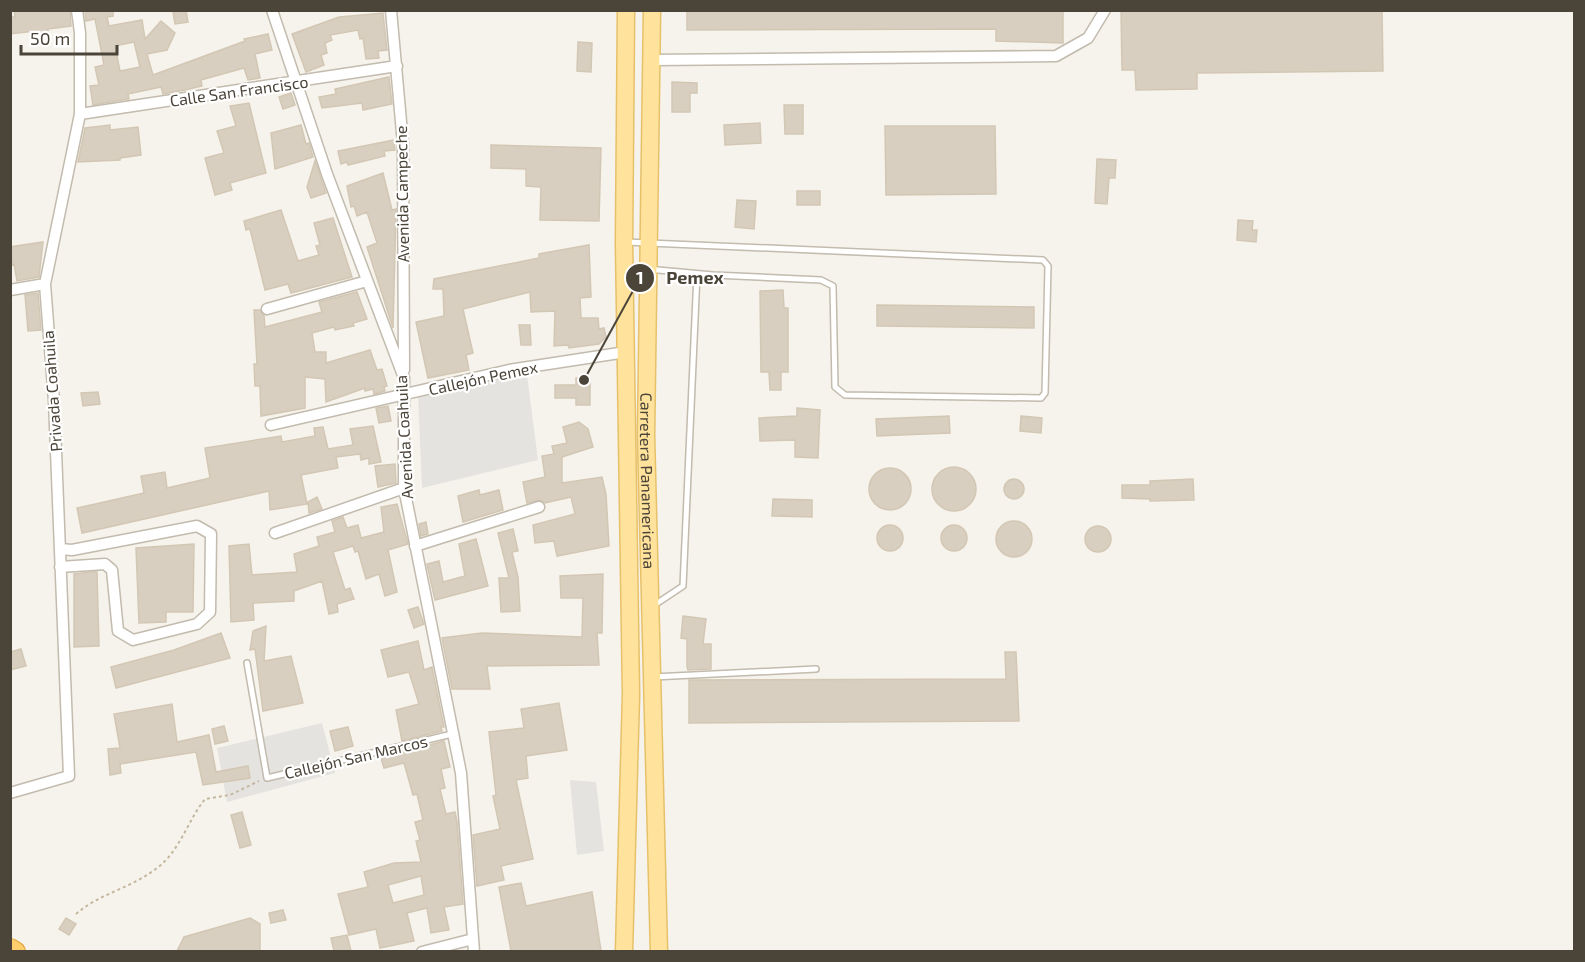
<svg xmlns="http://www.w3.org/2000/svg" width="1585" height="962" font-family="'Exo 2',sans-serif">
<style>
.parking{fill:#e5e3e0}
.building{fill:#d8cfc1;stroke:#d3c7b4;stroke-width:1.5;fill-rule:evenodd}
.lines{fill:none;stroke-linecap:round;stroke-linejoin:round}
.lane-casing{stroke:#c2bbae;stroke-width:8}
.street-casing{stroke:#c2bbae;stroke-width:13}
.primary-casing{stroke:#e6c16a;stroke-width:19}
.highway-casing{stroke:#e0a43c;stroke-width:22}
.path{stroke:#c4b79f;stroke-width:2;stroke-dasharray:3 3;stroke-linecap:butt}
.lane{stroke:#fff;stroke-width:5}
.street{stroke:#fff;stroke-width:10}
.primary{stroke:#ffe39c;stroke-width:16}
.highway{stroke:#ffcf6e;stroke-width:20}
.labels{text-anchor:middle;stroke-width:4.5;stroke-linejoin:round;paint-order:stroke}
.street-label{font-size:16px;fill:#4b4439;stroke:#fff}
.leader{fill:none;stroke:#4b4439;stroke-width:2}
.callout-dot{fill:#4b4439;stroke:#fff;stroke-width:2}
.mark-label{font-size:18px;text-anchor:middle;font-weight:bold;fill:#fff}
.callout-label{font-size:18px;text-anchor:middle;font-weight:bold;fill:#4b4439;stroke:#fff;stroke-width:4.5;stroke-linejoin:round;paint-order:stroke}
</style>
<rect width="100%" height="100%" fill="#f6f3ec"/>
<path class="parking" d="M526 367 538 460 422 488 418 397Z
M322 723 335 773 227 802 217 748Z
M570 780 596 782 604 851 577 855Z"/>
<path class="building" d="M14 10H70L71 26 48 29V31L36 34 35 31 10 34V17H15Z
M85 10H113V16L107 17 109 26 142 20 145 39 161 21 175 33 167 50 147 54 153 75 245 41 244 39 268 34 272 50 255 54 260 78 248 80 244 68 201 80 202 86 185 90 163 94 161 87 128 94 129 99 93 105 90 86 99 85 95 67 104 65 95 19 86 21ZM134 42 140 67 120 71 115 46Z
M186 10 188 22 175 24 173 12Z
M687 10H1063V43L996 41V29L687 30Z
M1121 10H1382L1383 71 1197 73V89L1136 90 1135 70H1122Z
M383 13 387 50 378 51 379 58 366 59 363 38 360 39 358 30 330 35 332 40 325 43 327 53 321 55 324 65 306 72 292 34 339 17Z
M578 42 592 43 591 72 577 71Z
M389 77 392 104 363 110 362 103 322 108 319 97 336 94 335 89Z
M672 82 697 83V93H690V112H672Z
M291 93 295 105 283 109 279 97Z
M249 103 266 173 230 183 232 190 215 195 205 158 224 153 217 131 236 126 230 106Z
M784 105H803V134H785Z
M760 123 761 143 725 145 724 125Z
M110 125V130L138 127 141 155 120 158V160L78 162 85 128Z
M301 125 306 144 309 143 313 157 275 169 271 133Z
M885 126H995L996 194 886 195Z
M394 140 395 150 384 151 385 156 348 165 347 162 341 164 338 151Z
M491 145 601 148 599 221 540 220 541 187 526 186V169L491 168Z
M1097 159 1116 160 1115 178H1109L1107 204 1095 203Z
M315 161 326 193 311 198 307 187Z
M383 173 392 210 396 209 393 328 367 247 377 243 367 212 357 216 354 206 351 207 347 186Z
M797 191H820V205H797Z
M737 200 756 201 754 229 735 227Z
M281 210 298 261 319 255 316 246 320 245 314 223 333 218 352 277 291 293 288 284 265 290 250 229 246 230 244 221Z
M1238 220 1253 221 1252 230H1257L1256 242 1237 240Z
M43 242 39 277 17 281 14 264 12 265 10 247Z
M589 245 591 297 580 298 581 318H598L599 329 604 328 606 337 599 344 569 348 568 345 554 346 555 311 531 312 530 292 463 309 473 353 466 355 469 370 428 378 416 322 444 316 443 289H433L434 279 539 258V254Z
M783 290 784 308H788V372H781V390H770L769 372H761L760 291Z
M357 292 367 319 353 323 354 326 335 330 334 327 312 333 315 352H326V363L370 350 377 370 382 369 387 386 384 387 385 391 374 394 373 389 365 391V388L326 402 325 379 305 377V408L261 416 260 386H255L254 364H257L254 310H260L264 316 265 327 322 312 319 302Z
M38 293 41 330 28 331 25 295Z
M877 305 1034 307V328L877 326Z
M519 325H530L531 345H521Z
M576 378H590V405H576V398H555V385H576Z
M98 392 100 404 83 406 81 393Z
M388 406 391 421 379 423 376 408Z
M797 408 820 410 818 458 795 457V440L760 441 759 418 797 416Z
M949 416 950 433 877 436 876 419Z
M1021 416 1042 418 1041 433 1020 431Z
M579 422 588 429 593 447 562 457V483L602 477 606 494 609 546 557 556 554 541 535 543 533 525 575 514 571 497 545 503 540 500 527 503 523 482 545 477 542 456 554 454 552 446 567 443 563 427Z
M373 426 381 462 369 464V458L361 460 360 454 336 457 338 468 301 475 307 504 270 510 269 491 82 533 77 508 144 493 141 476 165 472 167 488 210 478 205 448 281 436 282 442 315 436 314 428 323 427 328 449 353 445 350 429Z
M395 464 396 483 378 487 375 466Z
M932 489a22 22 0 1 1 44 0a22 22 0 1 1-44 0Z
M869 489a21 21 0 1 1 42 0a21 21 0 1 1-42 0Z
M1193 479 1194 500 1150 501V499L1122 498V485H1150V481Z
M1004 489a10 10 0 1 1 20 0a10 10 0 1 1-20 0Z
M479 490 480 495 499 490 503 510 463 522 458 496Z
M317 497 322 509 309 513 308 502Z
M773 499 812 500V517L772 516Z
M397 504 408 544 388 550 397 592 385 596 379 574 366 579 358 551 355 552 353 546 333 552 345 590 350 588 354 599 337 604 338 612 329 614 322 581 294 591V601L253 603 254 620 231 622 229 546 249 544 252 575 297 572 294 554 319 546 317 537 335 532 332 521 343 517 347 528 358 525 361 538 384 532 381 507Z
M996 539a18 18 0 1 1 36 0a18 18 0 1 1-36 0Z
M426 522 428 534 421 536 419 524Z
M941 538a13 13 0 1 1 26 0a13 13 0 1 1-26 0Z
M877 538a13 13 0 1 1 26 0a13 13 0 1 1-26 0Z
M1085 539a13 13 0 1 1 26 0a13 13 0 1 1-26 0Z
M513 529 518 551 512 552 518 577 520 611 501 612 499 578H509L498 533Z
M476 539 488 586 435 600 427 564 439 561 443 582 465 576 459 544Z
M194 544 193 612H166V622L139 623 136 548Z
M92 572H97L99 646 74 647V574Z
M603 574 602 633H597L599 665 487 666 490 689H452L442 638 482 633 582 637 583 598H561L560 576Z
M418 607 424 624 414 628 408 610Z
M683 616 706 619 703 644H711V669L688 670 687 667V639L681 638Z
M266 626 264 661 291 656 303 703 263 711 255 649 250 650 253 631Z
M221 633 230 658 116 688 111 667 174 650Z
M418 641 424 670 432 667 444 727H441L442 731 402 741 396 710 419 704 409 672 388 677 381 650Z
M21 649 26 666 10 670V652Z
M1005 652H1016L1019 721 689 723V680L1006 679Z
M559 703 567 750 526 756 528 778 516 780 533 859 501 866 504 880 477 886 473 835 500 829 493 796 496 795 489 732 524 728 521 709Z
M172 704 177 742 209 735 216 772 248 766 250 778 203 785 196 752 120 764 121 773 110 775 108 749 120 748 114 714Z
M224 726 228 741 215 744 212 729Z
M348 727 353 746 335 751 330 731Z
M444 741 450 767 441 769 445 788 440 789 446 814 455 812 457 822 463 904 444 907 449 930 431 933 427 908 407 913 414 941 380 948 376 929 349 935 338 894 368 887 364 872 394 863 421 862 416 841 420 840 415 822 423 820 417 794 413 795 404 763 384 768 381 758ZM421 876 424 895 393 903 388 885Z
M242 812 251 845 240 848 231 815Z
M521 883 526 906 592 892 601 951H511L499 887Z
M283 910 286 920 271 923 269 913Z
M66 918 76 924 69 935 59 929Z
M250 918 260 924V951H177L184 937Z
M347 935 351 951H334L331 938Z"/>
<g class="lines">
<g class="lane-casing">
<path id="lane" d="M625 267 713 275 821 280 833 286 835 387 845 395 1041 398 1045 393 1048 266 1043 260 626 242
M653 606 683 586 697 274
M247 663 267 778 452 734
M653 677 816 669"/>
</g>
<g class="street-casing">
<path id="street" d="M272 10 327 174 404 378V488L461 773 474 952
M391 10 403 144 404 370
M651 60 1056 56 1088 38 1105 10
M80 114 397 66
M10 290 45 284
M267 309 367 281
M271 425 509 370 626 352
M275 533 404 488
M415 546 539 507
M60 549 72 550 197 526 211 534 210 612 197 624 133 640 118 631 112 570 105 564 60 567
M10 793 69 776 54 401 45 284 80 114V33L77 10
M422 952 473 939"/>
</g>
<g class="primary-casing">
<g id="primary">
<path id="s1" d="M652 10 646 436 659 952"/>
<path d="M624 952 631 694 624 242 626 10"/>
</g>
</g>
<g class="highway-casing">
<path id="highway" d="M10 949 15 952"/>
</g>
<path class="path" d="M76 914C100 893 132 888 157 868 180 851 188 820 205 799L230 795 259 781"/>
<use href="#lane" class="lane"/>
<use href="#street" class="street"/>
<use href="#primary" class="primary"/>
<use href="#highway" class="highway"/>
</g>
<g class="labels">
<g class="street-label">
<text transform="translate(239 91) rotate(-8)" y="6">Calle San Francisco</text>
<text transform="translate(402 194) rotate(-91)" y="6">Avenida Campeche</text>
<text transform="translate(483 378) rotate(-12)" y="6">Callejón Pemex</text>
<text transform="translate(52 391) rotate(-94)" y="6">Privada Coahuila</text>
<text transform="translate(404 437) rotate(-93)" y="6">Avenida Coahuila</text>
<text dy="6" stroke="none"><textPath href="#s1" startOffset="471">Carretera Panamericana</textPath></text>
<text transform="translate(356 757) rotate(-13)" y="6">Callejón San Marcos</text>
</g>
</g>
<path class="leader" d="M584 380L640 278"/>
<g class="callout-dot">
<circle cx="584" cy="380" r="6"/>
<circle cx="640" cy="278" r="15"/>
</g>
<g class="mark-label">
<text x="640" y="284">1</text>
</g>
<g class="callout-label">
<text x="695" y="284">Pemex</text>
</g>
<rect width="1585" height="962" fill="none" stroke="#4b4439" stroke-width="24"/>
<path d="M21 45v9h96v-9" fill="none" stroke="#4b4439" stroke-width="3"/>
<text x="30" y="45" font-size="18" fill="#4b4439" stroke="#ffffff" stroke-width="4.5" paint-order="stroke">50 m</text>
</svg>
